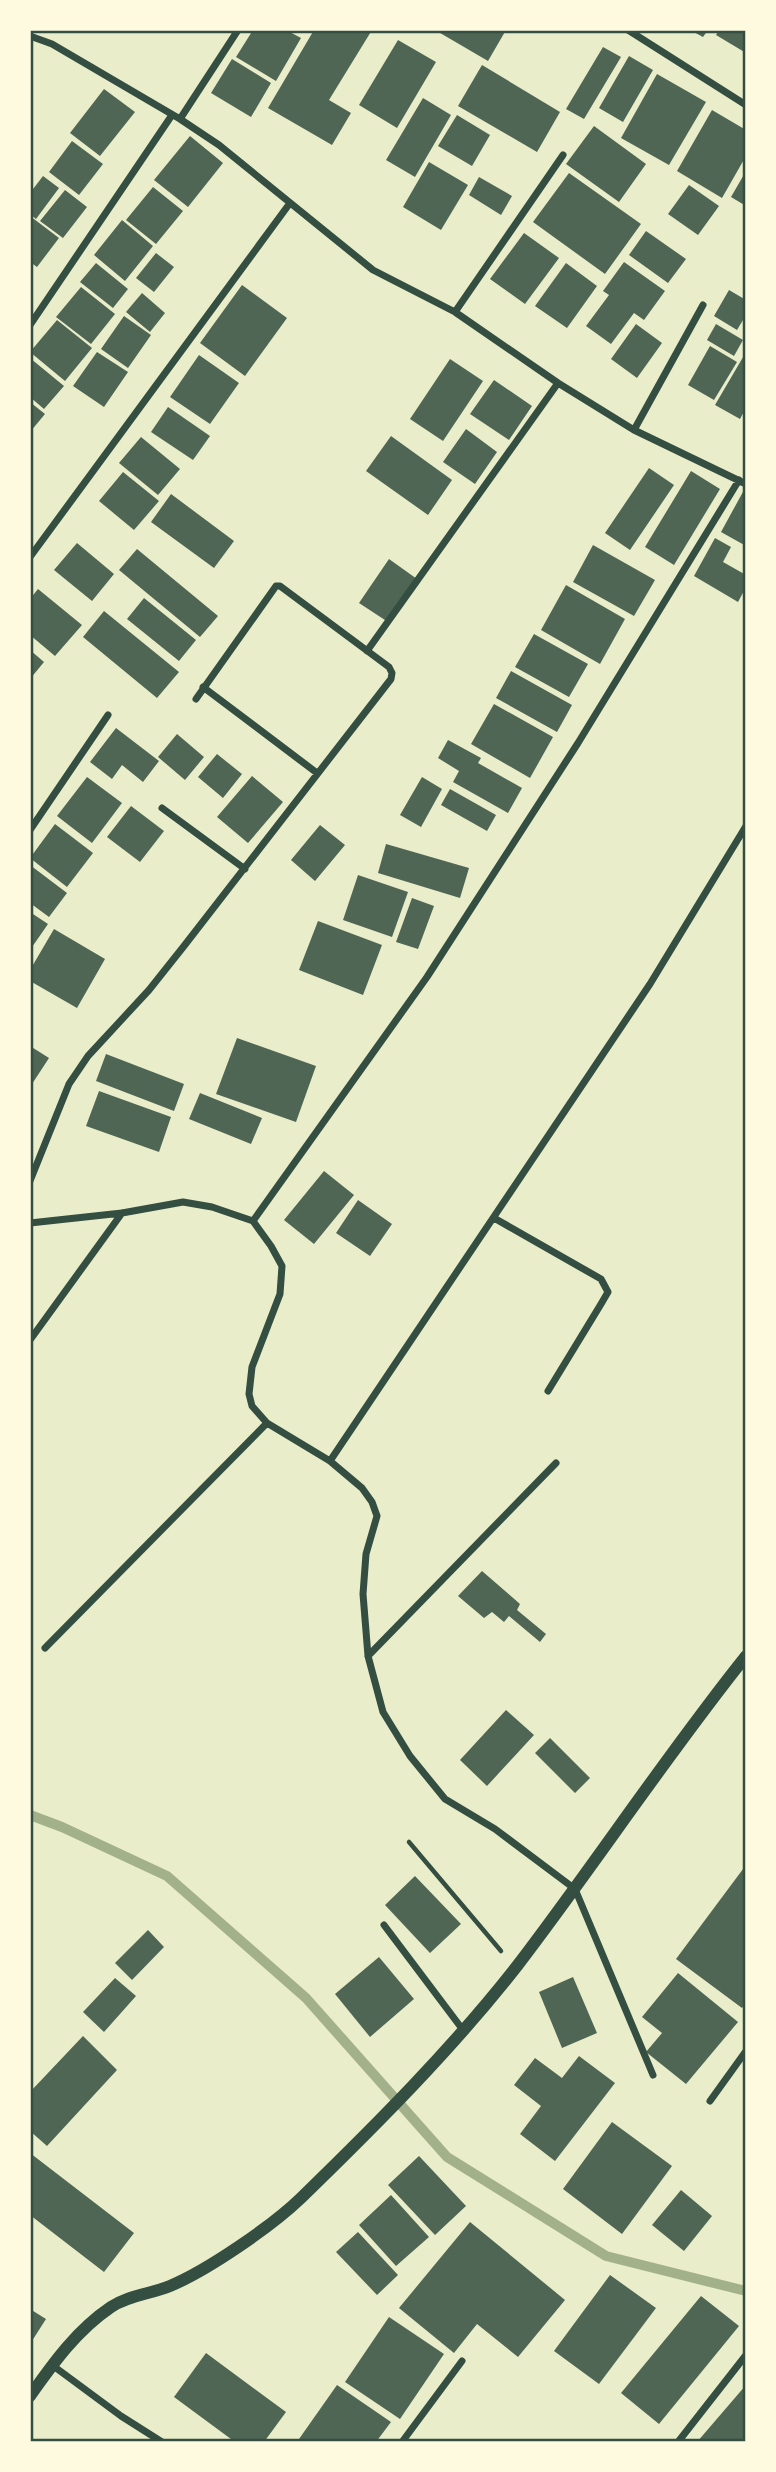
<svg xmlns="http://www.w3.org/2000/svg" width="776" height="2472" font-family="'Fira Sans',sans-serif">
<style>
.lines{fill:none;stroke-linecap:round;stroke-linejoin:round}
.stream{stroke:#a3b18a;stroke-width:10}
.building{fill:#4f6655}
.path{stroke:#344e41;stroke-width:4.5}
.minor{stroke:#344e41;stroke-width:7}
.tertiary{stroke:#344e41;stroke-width:12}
.neatline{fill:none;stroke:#344e41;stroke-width:2.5}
</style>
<rect width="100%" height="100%" fill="#e9edc9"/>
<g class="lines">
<path class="stream" d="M30 1815 62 1827 167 1876 306 1998 447 2157 606 2256 746 2291"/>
</g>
<path class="building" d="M253 30H286L301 38 276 81 236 57Z
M314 30H372L329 100 351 113 332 145 268 108Z
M435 30H506L488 61Z
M690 30H708L703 37Z
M719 30H746V53L716 35Z
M398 40 436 62 397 128 359 105Z
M603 47 621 57 584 119 566 109Z
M629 56 653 70 623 122 599 108Z
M232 59 271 83 251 117 211 93Z
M482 65 560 112 537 152 458 106Z
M657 74 706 102 669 165 621 138Z
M104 89 135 112 100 156 70 133Z
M423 98 451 115 415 177 386 160Z
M712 110 746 130V156L722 198 677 171Z
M457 115 490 135 472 166 438 146Z
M594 126 646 164 619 202 566 164Z
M190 136 223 163 188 207 154 180Z
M72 141 103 164 79 195 49 172Z
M429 162 468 185 441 230 403 207Z
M746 171V206L731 197Z
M569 173 641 224 605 274 533 222Z
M43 176 59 188 36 219 30 214V193Z
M479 177 512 196 501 215 469 195Z
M689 185 719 206 698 235 668 214Z
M153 187 183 211 156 244 126 220Z
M65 190 87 207 63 238 40 221Z
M30 216 59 238 37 267 30 262Z
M122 220 153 246 125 281 94 255Z
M646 231 686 259 668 283 629 255Z
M524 233 559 258 525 304 490 279Z
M156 253 174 267 154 292 136 278Z
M624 262 665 291 644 320 634 313 611 344 586 326 609 295 603 291Z
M96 263 128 289 113 308 80 282Z
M566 263 597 286 567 328 535 306Z
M242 285 287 318 245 376 200 343Z
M81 287 115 314 91 344 56 317Z
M729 290 746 300V315L737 330 714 316Z
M142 293 165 313 150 332 126 312Z
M124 316 151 335 128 368 101 349Z
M57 320 92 348 65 381 30 352Z
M636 324 662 343 637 378 611 359Z
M716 324 743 340 734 356 707 340Z
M710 346 737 362 714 400 688 385Z
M97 352 128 372 104 407 73 386Z
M746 352V408L740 419 715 405Z
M199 355 239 383 210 424 170 397Z
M30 358 64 386 44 409 30 397Z
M450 359 483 381 443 441 410 419Z
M494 380 532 406 509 440 470 414Z
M30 402 45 414 30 432Z
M168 407 210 436 193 460 151 432Z
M466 429 497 452 475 484 443 462Z
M391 436 452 480 428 515 366 471Z
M141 437 180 469 158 495 119 463Z
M649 468 674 485 630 550 605 533Z
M691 471 720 489 674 565 645 547Z
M123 472 159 501 134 530 99 501Z
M744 490 746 491V546L721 532Z
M171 494 234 541 214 568 151 522Z
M715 538 731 547 723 562 746 575V587L738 602 694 576Z
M77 543 114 574 92 601 54 570Z
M593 545 655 580 634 616 573 582Z
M137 549 218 616 200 637 119 570Z
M389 559 417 579 388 622 359 603Z
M566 585 625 619 600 664 541 630Z
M38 589 82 625 55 656 30 635V599Z
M144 598 196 640 179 661 127 619Z
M104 611 179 672 157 698 83 637Z
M534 634 588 664 569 697 515 667Z
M30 650 44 662 30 679Z
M511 671 572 705 557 732 496 698Z
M494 704 553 737 530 778 471 744Z
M116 728 159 761 143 782 122 765 112 779 90 762Z
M177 734 204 757 185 780 158 757Z
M448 740 481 758 478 763 522 788 508 813 453 782 459 771 438 758Z
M217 754 242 774 223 798 198 777Z
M252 776 283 802 248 843 217 817Z
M87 777 122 803 92 843 57 816Z
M422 777 442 789 421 827 400 815Z
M450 789 496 815 487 831 441 805Z
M131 806 164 831 140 862 107 837Z
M55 824 93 853 67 887 30 858Z
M320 825 345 845 315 881 291 860Z
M386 844 469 868 460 898 378 873Z
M30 865 67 893 49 917 30 903Z
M358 875 408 892 392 937 343 920Z
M412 898 434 906 418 949 396 942Z
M30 912 48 924 30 950Z
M318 921 382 945 363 995 299 970Z
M54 929 105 959 77 1008 30 981V970Z
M237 1038 316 1066 296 1122 216 1094Z
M30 1046 49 1058 32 1084 30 1082Z
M106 1054 184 1084 174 1111 96 1081Z
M99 1091 171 1117 159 1152 86 1126Z
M200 1093 262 1118 251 1144 189 1119Z
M324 1171 354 1195 314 1244 284 1220Z
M358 1200 392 1224 370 1256 336 1233Z
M482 1571 520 1604 517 1610 546 1634 540 1642 509 1616 504 1622 492 1612 484 1618 458 1596Z
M506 1710 534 1735 487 1786 460 1760Z
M550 1738 590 1778 575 1793 535 1753Z
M746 1865V2003L742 2008 676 1959Z
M415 1876 461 1924 430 1953 385 1905Z
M148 1930 164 1947 132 1980 115 1963Z
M379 1957 414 1999 370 2037 335 1994Z
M678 1973 738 2022 686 2084 646 2052 662 2033 642 2017Z
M573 1977 597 2033 562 2048 539 1992Z
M115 1978 136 1996 104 2032 83 2012Z
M83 2036 117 2070 47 2146 30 2131V2092Z
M579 2056 615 2083 555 2161 520 2134 541 2106 514 2085 535 2058 562 2078Z
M612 2122 672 2166 622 2234 563 2189Z
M30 2153 134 2233 104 2272 30 2215Z
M419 2156 466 2206 435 2235 388 2185Z
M681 2190 712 2216 684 2251 652 2225Z
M391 2195 429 2237 396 2266 359 2225Z
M470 2222 565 2300 518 2357 477 2324 454 2353 399 2308Z
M358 2232 398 2275 377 2295 336 2252Z
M610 2275 656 2308 599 2384 554 2351Z
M701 2296 739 2326 659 2424 621 2393Z
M30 2309 46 2319 30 2344Z
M389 2317 444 2354 400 2419 345 2382Z
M206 2353 286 2412 264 2442H235L174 2397Z
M337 2385 391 2422 376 2442H304L299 2439Z
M746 2385V2442H697Z"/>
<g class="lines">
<path class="path" d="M409 1842 501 1951"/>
<path class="minor" d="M628 30 746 105
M30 36 52 44 180 119 219 145 373 270 455 312 558 383 634 430 746 484
M180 119 238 30
M455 312 563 155
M30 325 172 115
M634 430 703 305
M30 557 290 203
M367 651 558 383
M203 687 317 773
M162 808 245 869
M30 830 108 715
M30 1181 69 1084 88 1056 149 990 184 946 391 679 392 673 389 667 280 586H276L196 699
M494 1218 601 1279 608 1292 601 1304 548 1391
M253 1221 427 977 578 743 739 480
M30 1223 122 1213 183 1202 212 1207 253 1221 271 1246 282 1266 280 1294 252 1367 249 1394 252 1406 267 1423 330 1461 362 1488 372 1502 377 1516 366 1554 363 1594 368 1656 383 1712 410 1756 445 1799 495 1829 575 1889 653 2075
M30 1340 122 1213
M330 1461 650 984 746 826
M45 1648 267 1423
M368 1656 556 1463
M384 1925 463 2030
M710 2101 746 2051
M52 2365 121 2416 162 2442
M402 2442 462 2361
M678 2442 746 2355"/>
<path class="tertiary" d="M30 2396C54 2362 77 2330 111 2307 129 2295 151 2294 170 2286 208 2270 272 2226 301 2198 377 2124 452 2049 517 1966 595 1864 666 1756 746 1656"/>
</g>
<rect width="776" height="2472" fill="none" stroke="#fefae0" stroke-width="63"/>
<rect x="32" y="32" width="712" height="2408" class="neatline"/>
</svg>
